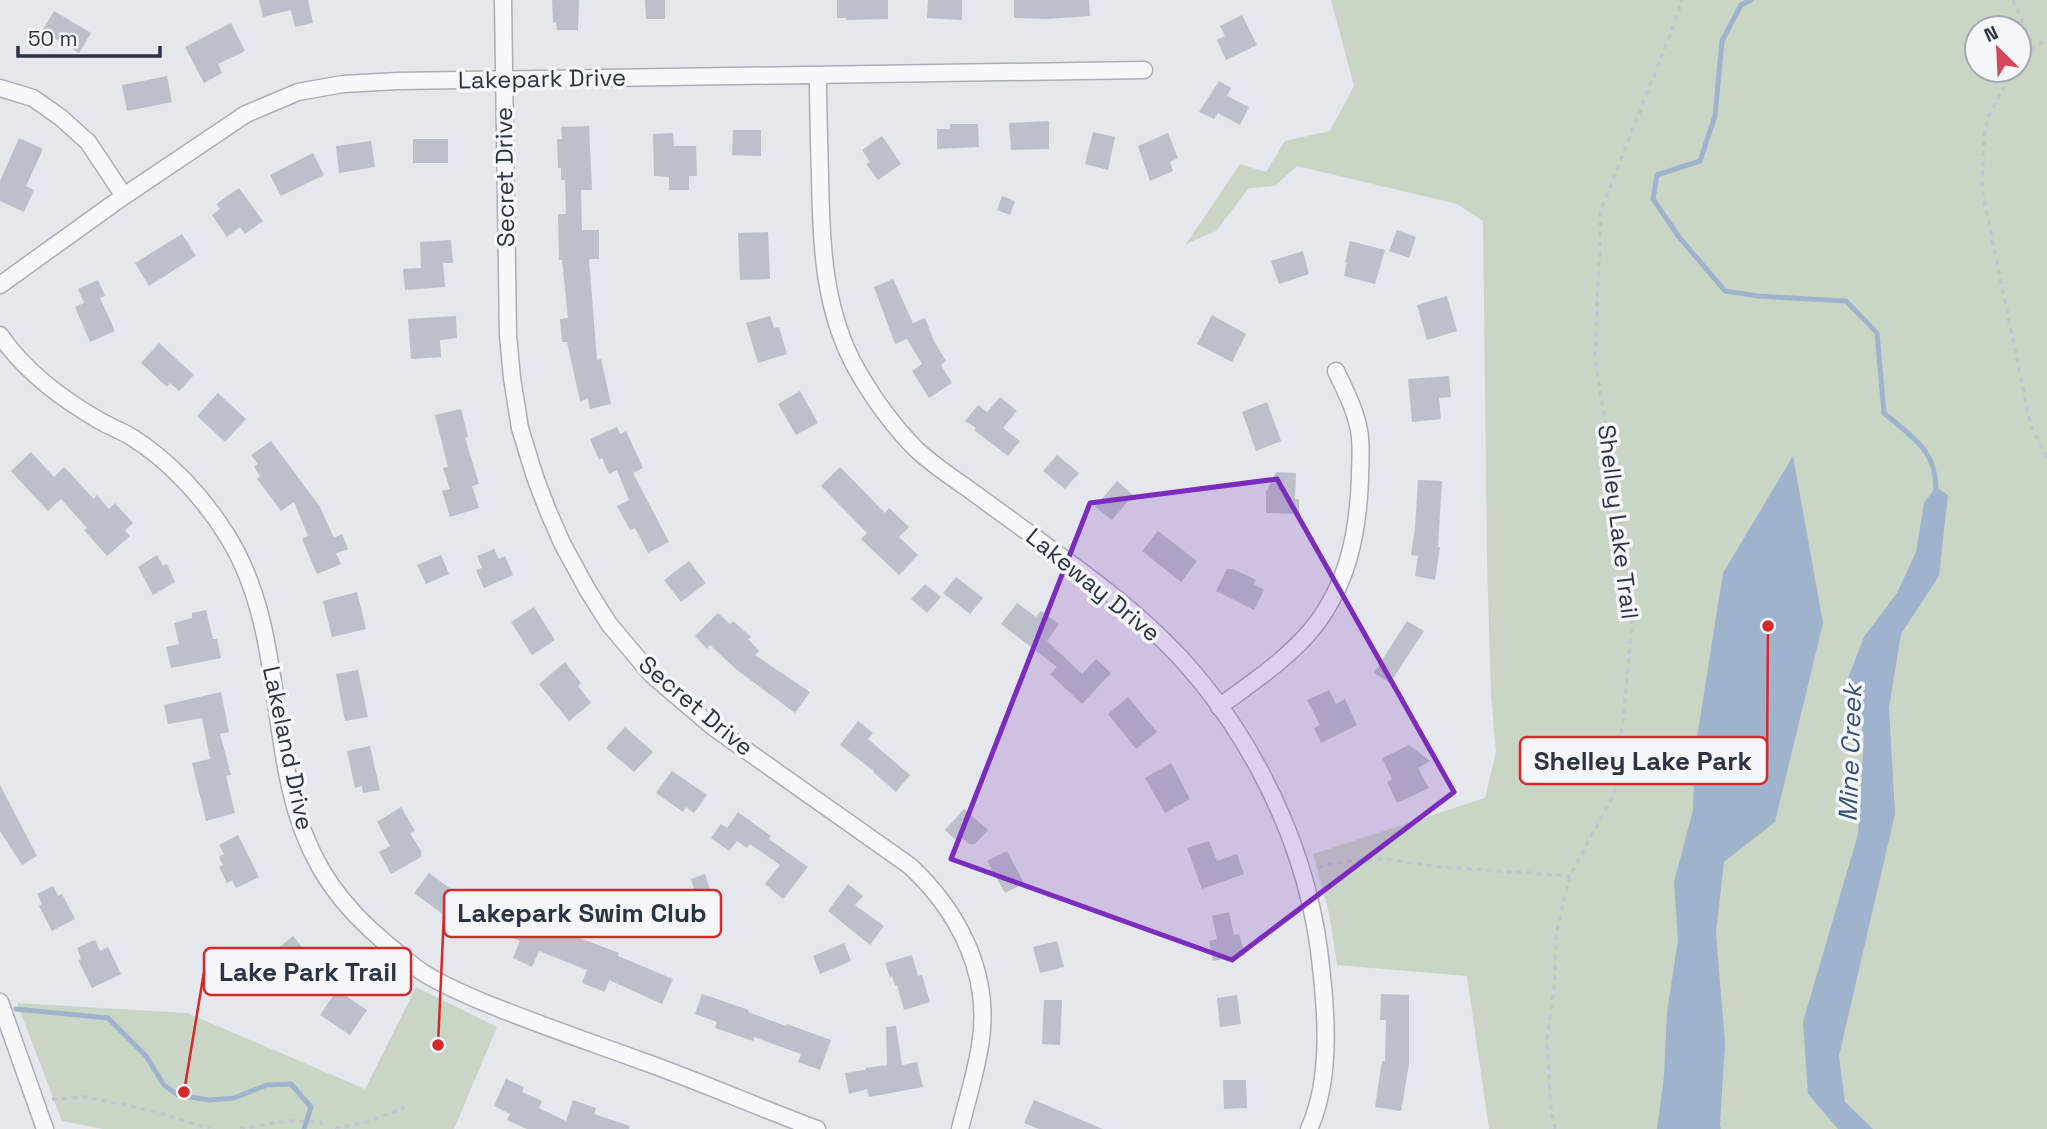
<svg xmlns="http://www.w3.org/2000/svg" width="2047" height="1129" font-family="'Space Grotesk',sans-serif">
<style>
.green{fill:#c9d6c5;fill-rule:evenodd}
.water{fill:#9fb4cc}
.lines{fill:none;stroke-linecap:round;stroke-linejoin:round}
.stream{stroke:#9fb4cc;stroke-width:5}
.building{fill:#bbc0ca}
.street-casing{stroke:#a9aeb7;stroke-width:19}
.path{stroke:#c2c5cb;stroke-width:3.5;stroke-dasharray:5 5;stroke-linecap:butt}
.street{stroke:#f7f8fa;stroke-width:16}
.marked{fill:#7b2cbf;fill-opacity:0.2;stroke:#7b2cbf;stroke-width:5;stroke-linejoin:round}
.labels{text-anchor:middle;stroke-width:7;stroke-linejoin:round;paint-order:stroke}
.street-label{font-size:24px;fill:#2b3445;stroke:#f4f6f9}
.water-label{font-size:26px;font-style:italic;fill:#34527a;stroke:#f4f6f9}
.leader{fill:none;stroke:#d62828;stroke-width:2.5}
.callout-dot{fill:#d62828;stroke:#f4f6f9;stroke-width:2.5}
.callout{fill:#f4f6f9;stroke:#d62828;stroke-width:2.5}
.callout-label{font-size:26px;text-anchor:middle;font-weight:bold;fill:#2b3445}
</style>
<rect width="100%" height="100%" fill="#e4e7ec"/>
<path class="green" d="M1331 0H2047V1129H1489L1467 976 1337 965 1329 913 1313 854 1485 798 1496 752 1491 695 1487 558 1483 221 1457 204 1297 166 1275 186 1249 188 1216 231 1186 244 1240 164 1266 172 1285 141 1330 131 1354 86ZM1977 28H2019V70H1977Z
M416 987 497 1027 454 1129H103L62 1121 17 1003 187 1013 365 1089Z"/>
<path class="water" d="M1793 456 1823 623 1775 822 1724 862 1716 933 1725 1043 1720 1125 1721 1129H1657L1664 1076 1667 1012 1678 940 1674 882 1693 810 1695 750 1723 573Z
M1936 487 1948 495 1939 576 1901 634 1889 708 1895 814 1839 1056 1845 1102 1873 1129H1838L1808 1094 1803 1022 1858 834 1864 736 1848 678 1864 637 1897 593 1916 552 1924 503Z"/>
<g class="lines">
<path class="stream" d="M1751 0 1741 5 1722 41 1715 116 1700 161 1657 175 1653 199 1679 237 1725 291 1758 296 1846 301 1877 333 1884 413C1913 438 1937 450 1936 492
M16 1009 108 1018 146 1056 164 1085 178 1095 209 1100 234 1098 267 1085 291 1084 311 1107 304 1129"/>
</g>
<path class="building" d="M259 0H308L313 23 295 27 291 10 263 17Z
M552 0H579L578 30H557L556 22 553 23Z
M645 0H665V19H646Z
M837 0H888V19L846 20V18H837Z
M928 0H962V20L927 18Z
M1014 0H1089L1090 16 1048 19 1014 18Z
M54 11 91 33 79 53 42 31Z
M1242 15 1257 45 1226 60 1217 40 1225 36 1220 26Z
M231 23 245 51 218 64 222 73 204 83 185 47Z
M167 76 172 102 127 111 122 85Z
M1219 81 1231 88 1227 96 1249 107 1240 125 1218 113 1214 119 1199 112Z
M1049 121V149L1011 150 1009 123Z
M950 124H978L979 147 937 149V129H950Z
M589 126 592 190H581L582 230H599V259H589L597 360 601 359 611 404 590 409 588 399 580 401 567 342H562L560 319 568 318 562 260H559L558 214H566L565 180H561V168H558L557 139H562L561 127Z
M733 130H761V156L732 155Z
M1093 132 1115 137 1108 170 1085 164Z
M673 133 674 146H696L697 176H689V190H669V177L654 176 653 134Z
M1168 133 1178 158 1170 162 1173 171 1150 181 1138 146Z
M882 136 901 164 878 180 866 164 870 162 862 150Z
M19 138 43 149 26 186 34 190 24 212 0 201V181Z
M413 139H448V163H413Z
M371 141 375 167 339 173 336 146Z
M313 153 324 175 281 196 270 175Z
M239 188 263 221 245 234 240 227 227 237 212 215 220 209 216 204Z
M1002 196 1015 201 1010 215 997 210Z
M1397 230 1416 237 1409 258 1389 251Z
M768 232 770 279 740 280 738 233Z
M182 234 196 256 149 286 135 263Z
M451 240 453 263H443L445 287 405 290 403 269 421 268 420 242Z
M1350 241 1385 250 1375 284 1344 276 1347 262 1345 263Z
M1303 251 1309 274 1279 284 1271 261Z
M893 279 913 323 925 318 934 341 946 361 941 365 952 383 929 398 912 371 922 364 907 339 895 344 874 287Z
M98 280 105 296 100 298 115 331 90 342 75 307 84 303 78 289Z
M1447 296 1457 331 1427 340 1417 305Z
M1212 315 1246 334 1232 362 1197 344Z
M456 316 457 338 440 340 441 357 411 359 408 319Z
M770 316 774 328 779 327 787 354 758 363 746 323Z
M159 343 194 375 179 391 170 383 167 387 141 363Z
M1449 376 1451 397 1439 398 1441 419 1412 422 1408 379Z
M800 391 818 423 796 435 778 404Z
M218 393 246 419 225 442 197 416Z
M1000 397 1017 411 1003 428 1020 441 1008 456 974 430 976 428 965 421 978 405 987 412Z
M1267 402 1281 441 1256 451 1242 412Z
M461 409 468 437 465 438 479 484 472 486 479 508 450 517 442 491 450 489 443 468 448 467 435 415Z
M617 427 620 434 626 431 643 468 633 473 669 542 648 553 635 528 630 530 617 506 629 500 617 470 609 474 602 458 599 460 590 439Z
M271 441 320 507 334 538 342 534 348 549 336 553 341 564 317 574 302 539 308 536 294 502 281 511 257 479 260 476 254 467 258 464 251 455Z
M31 452 54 477 64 467 94 499 97 495 109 509 115 503 133 523 125 530 130 536 107 556 84 530 87 528 61 499 48 511 11 471Z
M1057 455 1079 473 1065 489 1043 471Z
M840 467 885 513 889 508 909 527 899 537 918 555 899 575 861 539 867 533 821 486Z
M1276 472 1296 473 1295 499H1299V514L1266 513V492Z
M1418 480 1442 481 1438 547H1440L1435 580 1415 576 1418 556 1411 555 1415 528Z
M1117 481 1133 495 1112 520 1095 507Z
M1158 531 1197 561 1181 582 1142 551Z
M494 549 499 559 505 556 513 575 484 588 476 570 482 568 477 556Z
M157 555 163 566 167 564 175 582 153 595 138 567Z
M441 555 449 574 426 584 417 565Z
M689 561 706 583 681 602 664 580Z
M1227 569H1233L1256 580 1254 584 1264 590 1254 610 1216 591Z
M956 577 983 598 970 614 943 593Z
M925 584 941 597 927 613 911 599Z
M357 592 366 629 332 637 323 601Z
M1017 603 1036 617 1041 611 1059 624 1047 641 1082 674 1096 659 1111 673 1082 704 1050 674 1057 667 1001 624Z
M534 607 555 640 532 655 511 622Z
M206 610 213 639H217L221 658 171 668 166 647 179 644 174 623 192 618V613Z
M718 613 730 624 733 621 751 637 748 639 759 651 755 655 810 692 795 713 737 670 710 645 707 649 695 636Z
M1407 621 1424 631 1390 683 1374 673Z
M565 662 581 683 578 686 591 703 569 721 539 684Z
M358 670 368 717 345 721 336 674Z
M1329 690 1336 704 1345 699 1357 725 1321 743 1314 728 1320 725 1307 700Z
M221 692 229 732 220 734 231 775 226 776 235 813 206 821 192 763 210 759 202 718 168 724 164 705Z
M1128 697 1157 732 1136 749 1108 714Z
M858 721 873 733 868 739 910 775 896 792 873 772 874 771 840 745Z
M625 727 653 752 634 772 606 748Z
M1409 745 1430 761 1418 768 1429 788 1397 803 1387 782 1392 779 1382 758Z
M370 746 380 790 363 793 362 786 355 788 347 751Z
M1171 763 1190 799 1165 813 1145 778Z
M672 771 707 795 694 813 686 807 683 812 656 793Z
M0 785 37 856 22 865 0 831Z
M401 807 415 831 410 833 421 851V857L391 874 379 852 390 846 377 822Z
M964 809 988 830 975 844H969L962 838 958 842 945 830Z
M738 812 771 836 769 839 808 867 783 899 765 884 780 865 750 844 747 848 737 841 729 851 711 838 721 824 727 828Z
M238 835 259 877 236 888 232 880 227 883 219 867 223 865 219 857 224 854 219 845Z
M1209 841 1217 861 1237 854 1244 874 1202 889 1187 848Z
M1007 851 1024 883 1005 893 987 861Z
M429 873 481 911 462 937 444 924 448 918 414 893Z
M705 874 710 890 696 895 691 879Z
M848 884 863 896 855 905 884 926 870 945 828 911Z
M53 886 58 896 62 894 75 919 52 931 39 906 42 904 37 894Z
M511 909 569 936V934L619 953 618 956 673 979 662 1004 609 980 605 992 582 983 587 970 539 951 532 967 513 958 520 941 500 932Z
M1229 912 1234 935 1239 934 1245 955 1213 961 1209 941 1217 939 1212 916Z
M293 936 309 956 302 961 310 971 292 987 282 975 272 984 257 966Z
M95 940 100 951 108 947 121 974 92 988 78 960 81 959 77 948Z
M1057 941 1064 967 1040 973 1033 947Z
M844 943 851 961 820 974 813 956Z
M912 955 918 976 922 975 930 1002 904 1010 897 985 895 986 892 976 890 977 885 963Z
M337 990 367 1010 350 1035 320 1015Z
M702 994 749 1010 748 1012 786 1026 787 1024 831 1040 820 1070 798 1062 801 1054 754 1037 753 1041 715 1028 717 1022 695 1014Z
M1381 994 1409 995V1064L1401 1111 1375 1107 1382 1061H1385L1386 1020H1380Z
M1237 995 1241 1024 1220 1027 1217 998Z
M1044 1000H1062L1060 1045 1042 1044Z
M896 1026 902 1065 917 1062 923 1087 869 1097 867 1089 849 1094 845 1073 865 1070 866 1068 887 1065 886 1027Z
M506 1079 524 1087 522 1092 542 1101 539 1108 566 1121 573 1100 596 1108 594 1114 630 1126 629 1129H527L507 1120 510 1114 494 1106Z
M1223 1080H1246L1247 1108 1224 1109Z
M1034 1100 1103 1129H1039L1024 1123Z"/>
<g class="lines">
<g class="street-casing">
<path id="street" d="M503 0 508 335 512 378 520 428 535 477 548 511 562 543 587 589 609 624 652 675 713 727 910 866C958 911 990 972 981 1039 977 1070 967 1100 960 1129
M818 75C818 109 819 142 820 175 821 242 823 310 857 370 873 398 894 427 917 450 932 464 950 476 967 488 989 504 1011 520 1033 536 1071 564 1111 592 1146 624 1237 705 1303 829 1319 950 1326 1005 1333 1077 1309 1129
M0 88 33 98 60 117 88 142 124 196
M0 285 124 196 246 114 298 92 343 84 398 81 1144 70
M0 335C26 373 63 400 102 422 111 427 121 431 130 436 169 460 204 498 228 537 279 620 270 720 296 810 313 868 342 907 388 945 401 955 413 967 427 975 445 986 464 994 483 1002 534 1023 587 1041 639 1060 699 1081 757 1107 817 1129
M1219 707C1251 683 1288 659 1313 628 1348 584 1358 533 1360 478 1360 463 1362 445 1359 430 1355 409 1345 390 1336 371
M0 1002 45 1129"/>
</g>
<path class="path" d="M2013 0 2034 49
M2019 67 2034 49 2047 39
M2017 70 2003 89 1987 119 1983 148 1982 190 2031 427 2047 457
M1318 867 1347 861 1385 859 1441 867 1570 876
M52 1099 87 1097 154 1111 210 1129
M240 1129 286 1121 321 1122 324 1129
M335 1129 370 1121 405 1107
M1555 1129 1551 1111 1547 1040 1555 979 1556 938 1559 919 1570 876 1614 794 1624 711 1632 621 1628 567 1595 358 1601 210 1673 27 1682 0"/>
<use href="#street" class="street"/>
</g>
<path class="marked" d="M1277 479 1454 792 1232 960 951 859 1090 503Z"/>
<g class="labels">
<g class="street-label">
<text transform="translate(542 79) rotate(-1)" y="8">Lakepark Drive</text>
<text transform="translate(505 177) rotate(-91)" y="8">Secret Drive</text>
<text transform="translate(1618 522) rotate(83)" y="8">Shelley Lake Trail</text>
<text transform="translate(1093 585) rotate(39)" y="8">Lakeway Drive</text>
<text transform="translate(696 706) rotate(40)" y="8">Secret Drive</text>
<text transform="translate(288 748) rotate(78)" y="8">Lakeland Drive</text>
</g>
<g class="water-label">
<text transform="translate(1850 753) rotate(-88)" y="9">Mine Creek</text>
</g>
</g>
<path class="leader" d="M1768 626L1767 761M438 1045L444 913M184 1092L204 972"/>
<g class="callout-dot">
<circle cx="1768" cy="626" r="7"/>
<circle cx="438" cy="1045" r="7"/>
<circle cx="184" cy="1092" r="7"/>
</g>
<g class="callout">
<rect x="1520" y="737" width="247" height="47" rx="7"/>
<rect x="444" y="890" width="277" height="47" rx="7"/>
<rect x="204" y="948" width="207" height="47" rx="7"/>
</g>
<g class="callout-label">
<text x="1643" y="770">Shelley Lake Park</text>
<text x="582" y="922">Lakepark Swim Club</text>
<text x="308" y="981">Lake Park Trail</text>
</g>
<g transform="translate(1998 49) rotate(336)"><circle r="33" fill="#f4f6f9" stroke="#a4a8b1" stroke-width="2"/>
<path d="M0-5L12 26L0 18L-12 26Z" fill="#d1495b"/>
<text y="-10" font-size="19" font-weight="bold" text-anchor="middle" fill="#2b3445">N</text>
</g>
<path d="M18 46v10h142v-10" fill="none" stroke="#2b3445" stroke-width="3.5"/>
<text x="28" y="46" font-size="21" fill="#2b3445" stroke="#f4f6f9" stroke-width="5" paint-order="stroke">50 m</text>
</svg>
